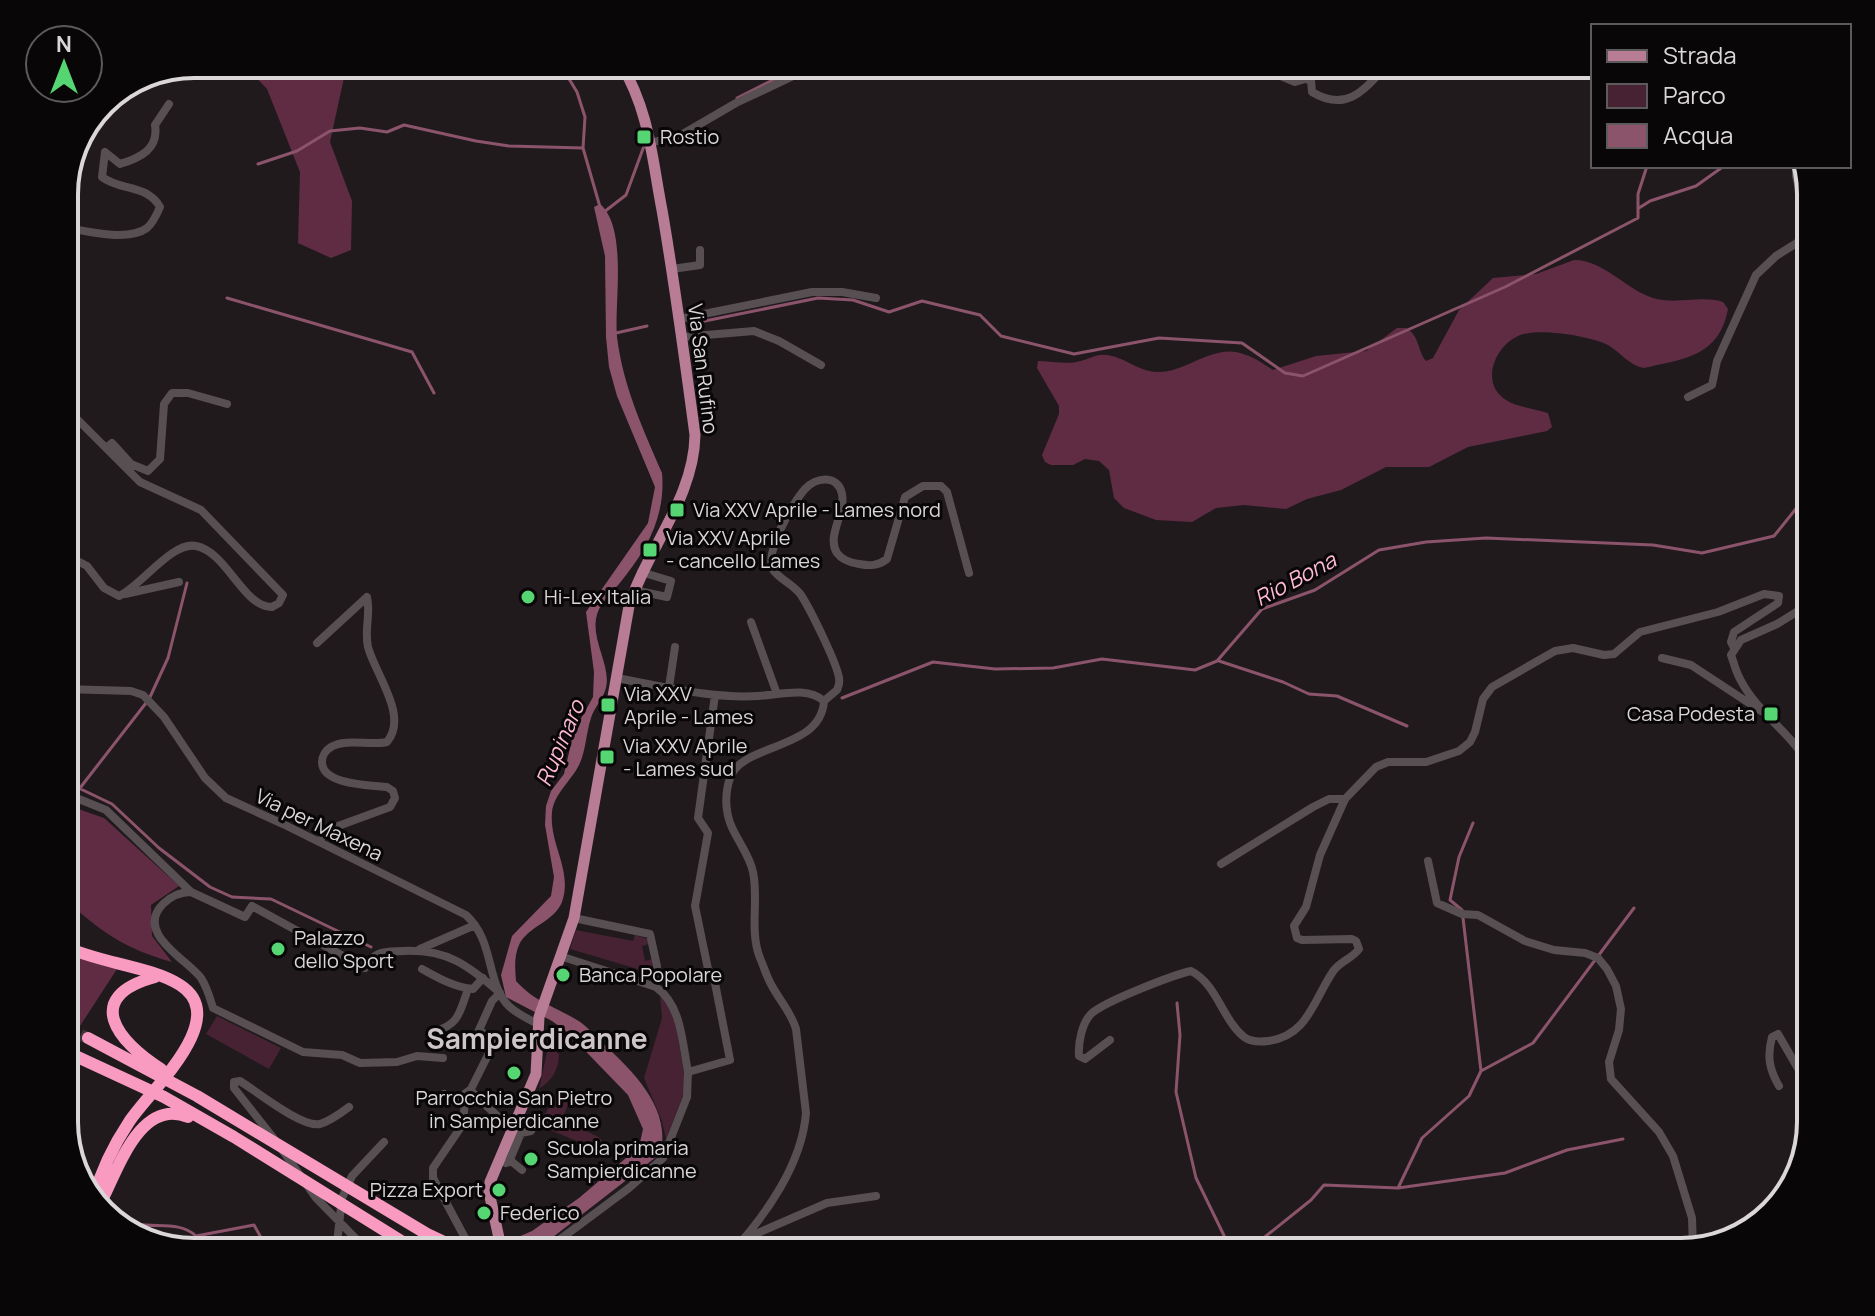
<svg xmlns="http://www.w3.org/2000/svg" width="1875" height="1316" font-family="Manrope,sans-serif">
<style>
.green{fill:#472232}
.forest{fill:#5f2c43}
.water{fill:#8b546b}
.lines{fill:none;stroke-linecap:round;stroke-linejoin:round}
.stream{stroke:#8b546b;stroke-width:3}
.highway-tunnel{stroke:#3d3639;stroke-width:12;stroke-dasharray:12 6;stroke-linecap:butt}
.minor{stroke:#574f52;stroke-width:8}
.major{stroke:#b87c95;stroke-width:11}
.highway{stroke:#f99ac1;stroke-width:12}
.poi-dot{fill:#55d672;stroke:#080607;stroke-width:3}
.labels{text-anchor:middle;stroke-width:6;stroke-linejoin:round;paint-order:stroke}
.poi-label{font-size:20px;fill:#dbd7d8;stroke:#080607;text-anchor:start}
.street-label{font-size:20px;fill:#dbd7d8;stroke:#080607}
.water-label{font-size:22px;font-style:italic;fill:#feb8d4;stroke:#080607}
.district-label{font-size:28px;font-weight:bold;fill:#cec5c8;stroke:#080607}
.rim{fill:none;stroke:#dbd7d8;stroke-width:4}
</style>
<rect width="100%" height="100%" fill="#211a1d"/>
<path class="green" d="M576 930 633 941 635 935 648 939 649 944 642 946 645 961 653 959 651 973 570 949Z
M660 995 674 1013 685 1081 684 1093 666 1139 662 1121 644 1078 662 1018Z
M217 1016 281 1048 269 1069 206 1034Z
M553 1049 559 1054C559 1069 552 1081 539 1089L547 1052Z
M563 1097 568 1104 562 1120 599 1137 602 1141 598 1150 541 1126 543 1119 539 1116 546 1113 553 1098Z"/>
<path class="forest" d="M202 64H347L330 142 352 201 351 250 331 258 298 243 300 172 267 89 247 68Z
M1574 260C1604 260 1625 289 1653 298 1676 305 1700 295 1723 302L1728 309C1719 357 1683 359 1644 368 1630 366 1620 352 1608 345 1590 336 1536 327 1518 336 1494 347 1480 384 1506 400 1517 407 1535 409 1548 413L1552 427 1547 431 1468 447 1429 467H1386L1341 490 1307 499 1286 509 1244 505 1216 508 1192 522 1156 520 1124 508 1114 498 1109 470 1099 461 1085 459 1073 465H1051L1045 462 1042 455 1059 414V406L1037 368 1038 361C1051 361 1068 365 1081 361 1089 359 1096 354 1105 355 1124 356 1136 371 1157 372 1188 373 1214 341 1246 355 1256 358 1265 365 1273 370L1316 356 1366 351 1397 328H1406C1420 336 1417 350 1426 361L1433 358 1459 310 1493 278 1536 274Z
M64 804 104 818 179 886 151 905 152 936 172 962C125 949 99 931 64 898Z
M64 950 117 969 80 1026 64 1019Z"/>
<path class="water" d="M600 204C628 228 614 303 617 337 623 386 643 429 662 473 666 517 646 551 619 584 610 594 598 605 596 619 592 643 613 669 605 691 602 700 594 708 591 718 586 733 586 751 579 765 571 781 554 794 552 812 549 845 573 870 562 902 554 922 528 926 519 945 514 956 515 969 516 981 535 1002 554 1006 577 1020 586 1025 593 1034 600 1041 630 1068 673 1108 660 1154L544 1244 527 1252H484L532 1231 579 1198 639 1147 643 1129 628 1095 566 1031 552 1021 506 997 501 975 512 936 551 896 554 877 545 825 546 806 551 791 564 774 574 731 593 697 594 672 586 612 648 523 655 487 617 396 609 367 606 337 605 256 594 207Z"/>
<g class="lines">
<path class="stream" d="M560 64 577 92 585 117 583 148 600 207
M737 98 805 64
M258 164 297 151 330 131 360 128 387 132 404 125 476 141 509 146 583 148
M1639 208 1650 201 1696 186 1724 166
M604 212 626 195 644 146
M227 298 412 352 434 393
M690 324 818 298 853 300 889 312 922 301 980 315 1001 336 1074 354 1159 338 1242 343 1285 373 1303 376 1505 287 1638 218V194L1647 166
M616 333 647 326
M1219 661 1283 682 1309 694 1337 696 1407 726
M150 697 168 658 187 583
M842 698 933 662 995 669 1053 668 1102 659 1195 670 1217 661 1262 609 1315 590 1379 550 1426 542 1486 538 1653 545 1702 553 1774 536 1811 490
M64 781 112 804 159 848 210 887 232 897 271 899 371 947
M80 788 146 703
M1462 910 1450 900 1459 857 1473 823
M1177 1003 1180 1035 1176 1092 1196 1178 1232 1252
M64 1062 66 1060
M1481 1071 1533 1043 1634 908
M1398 1188 1505 1173 1567 1150 1623 1139
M111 1218C120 1218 128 1222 137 1224 157 1228 180 1221 196 1236L254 1225 269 1252
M229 1252C238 1247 254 1251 267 1248
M1246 1252 1311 1200 1324 1185 1398 1188 1422 1138 1469 1096 1481 1071 1463 918"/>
<path class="highway-tunnel" d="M64 1028 88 1038"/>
<path class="minor" d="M1276 74 1295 82 1305 79 1311 80 1312 92C1347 113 1364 90 1388 64
M650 143 681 135 736 103 806 70 813 64
M1796 166V176L1807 220 1811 224
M64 227C85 231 128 242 147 228 153 223 157 214 160 207 147 184 120 191 102 177L105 152 120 164C140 158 159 149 155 125L169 104
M64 241V242
M672 269 700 265V250
M1811 283 1805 306 1807 311 1811 313
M679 319 812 292H842L876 298
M682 337 754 331 779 341 821 365
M1811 354C1801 370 1795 383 1811 397
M1688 397 1712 385 1717 361 1756 275 1776 256 1811 234
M64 399 74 416 140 482 201 510 283 595 279 603 272 607C243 607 227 552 196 546 172 541 141 586 119 596L104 588 87 566 64 554
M106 448 112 443 131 464 148 471 160 459 164 404 172 393H188L227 404
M634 590 667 597 671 581 641 572
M125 594 179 582
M1811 603 1777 624 1741 640 1731 655C1734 663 1736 672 1740 679 1757 713 1793 734 1811 768
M751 622 777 694
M317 643 367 597C371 614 364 630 368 647 375 674 409 716 387 742 370 746 347 738 331 747 326 750 322 756 322 762 322 785 370 785 387 787L393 791 395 798 390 807 330 829 323 833 320 842
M1662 658 1691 665 1761 711
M616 678C663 686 711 699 758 696 780 695 806 686 824 701 821 746 758 743 735 769 727 779 725 798 727 810 729 832 749 851 753 872 759 901 749 930 760 958 764 967 767 978 772 986 780 1001 791 1012 796 1029L806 1113C802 1164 766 1215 732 1252
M669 687 675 647
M64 689 131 691 143 695 164 717 205 778 226 798 283 824 466 915C494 941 486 978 506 1003 513 1012 528 1019 538 1024
M824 701 837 690C839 684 840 684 839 678 837 663 810 609 801 595 794 585 781 580 774 571 762 556 793 502 805 489 816 477 838 474 842 494 846 513 826 536 837 553 842 560 852 563 859 564 870 566 878 566 887 559L905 497 923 486H941L947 492 969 573
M64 793 106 810 191 892 245 917 252 906 365 968C375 950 384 952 403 951 447 949 468 965 500 993
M1428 861 1437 903 1462 914 1478 915 1525 941 1554 950 1585 953 1598 958 1607 969 1616 986 1621 1009 1619 1030 1609 1062 1611 1079 1659 1132 1673 1156 1692 1218 1693 1249
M1221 864 1313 807 1329 799H1345
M191 892C180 892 171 896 163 904 134 933 188 960 201 978 207 987 210 998 213 1008L303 1052 342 1055 360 1063 397 1062 417 1056 443 1058
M574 918 650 934 657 966 656 987C682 1006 682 1042 688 1072
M420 949 475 925
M560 956 656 987
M422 969C438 978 454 987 473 989L483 978
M434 1031C459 1026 460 1011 468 989
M1110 1040 1085 1059 1079 1056C1078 1043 1082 1023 1091 1014 1103 1002 1173 975 1191 971 1217 984 1222 1019 1244 1037 1251 1042 1260 1042 1268 1041 1307 1036 1313 1002 1332 973 1338 962 1352 959 1359 949L1356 941 1352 939 1302 940 1297 938 1294 926 1306 907 1320 855 1345 799 1376 767 1388 762H1426L1459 751 1470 742 1475 732 1483 699 1492 687 1555 651 1573 648 1604 655 1614 654 1640 632 1718 612 1764 594 1779 596 1778 603 1734 632 1731 642 1734 648
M1779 1086C1769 1069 1767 1056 1772 1037L1778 1034 1811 1091
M444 1094C454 1110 460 1095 470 1090L512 1130
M275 1140 234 1088V1082L240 1081C256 1091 302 1128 320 1124 330 1121 341 1113 349 1107
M283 1151 316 1198 369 1252
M509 1162 521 1133 531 1131 535 1123
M506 1163 511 1161 522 1170
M744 1239 827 1203 876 1196
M472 1251 433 1178V1168L463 1124 465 1101 495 1041 479 1030 492 1001 500 993
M336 1252 342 1198 352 1176 384 1142
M543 1252 629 1188 663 1158 687 1097 688 1072 730 1060 714 978 708 969 695 906 708 833 698 818 715 695"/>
<path class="major" d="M470 1252 499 1241
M502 1252 489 1192 490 1182 536 1074 539 1017 574 918 629 606C648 547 694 498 695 435 685 360 675 285 662 210 652 158 649 110 621 64"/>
<path class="highway" d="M64 946C98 963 150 966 180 985 233 1019 148 1092 129 1122 113 1146 101 1171 93 1199
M155 977C81 997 118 1042 161 1069
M88 1038 197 1096 427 1234 465 1252
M69 1053 164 1097 234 1137 419 1252
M99 1206C117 1173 139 1097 188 1117"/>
</g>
<g class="poi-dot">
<rect x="636" y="129" width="16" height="16" rx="4"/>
<rect x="669" y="502" width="16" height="16" rx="4"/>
<rect x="642" y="542" width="16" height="16" rx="4"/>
<circle cx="528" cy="597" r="8"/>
<rect x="600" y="697" width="16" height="16" rx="4"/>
<rect x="1763" y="706" width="16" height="16" rx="4"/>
<rect x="599" y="749" width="16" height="16" rx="4"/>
<circle cx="278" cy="949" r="8"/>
<circle cx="563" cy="975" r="8"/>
<circle cx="514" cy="1073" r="8"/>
<circle cx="531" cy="1159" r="8"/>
<circle cx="499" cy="1190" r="8"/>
<circle cx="484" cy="1213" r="8"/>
</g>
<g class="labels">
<g class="poi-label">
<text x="660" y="144">Rostio</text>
<text x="693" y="517">Via XXV Aprile - Lames nord</text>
<text x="666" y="545">Via XXV Aprile<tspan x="666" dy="23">- cancello Lames</tspan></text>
<text x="544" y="604">Hi-Lex Italia</text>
<text x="624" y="701">Via XXV<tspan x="624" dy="23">Aprile - Lames</tspan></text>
<text x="1755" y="721" text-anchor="end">Casa Podesta</text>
<text x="623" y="753">Via XXV Aprile<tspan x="623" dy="23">- Lames sud</tspan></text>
<text x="294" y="945">Palazzo<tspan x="294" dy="23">dello Sport</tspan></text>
<text x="579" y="982">Banca Popolare</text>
<text x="514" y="1105" text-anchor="middle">Parrocchia San Pietro<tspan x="514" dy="23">in Sampierdicanne</tspan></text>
<text x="547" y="1155">Scuola primaria<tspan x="547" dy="23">Sampierdicanne</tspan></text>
<text x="483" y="1197" text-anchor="end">Pizza Export</text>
<text x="500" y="1220">Federico</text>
</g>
<g class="street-label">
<text transform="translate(703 369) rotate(83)" y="7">Via San Rufino</text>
<text transform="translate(319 825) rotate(26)" y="7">Via per Maxena</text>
</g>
<g class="water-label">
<text transform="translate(1295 579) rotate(-28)" y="8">Rio Bona</text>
<text transform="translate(560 743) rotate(-67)" y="8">Rupinaro</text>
</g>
<g class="district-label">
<text x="537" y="1049">Sampierdicanne</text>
</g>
</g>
<path d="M0 0H1875V1316H0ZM194 78H1681A116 116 0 0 1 1797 194V1122A116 116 0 0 1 1681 1238H194A116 116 0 0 1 78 1122V194A116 116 0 0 1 194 78Z" fill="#080607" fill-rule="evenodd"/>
<path class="rim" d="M194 78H1681A116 116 0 0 1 1797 194V1122A116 116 0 0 1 1681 1238H194A116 116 0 0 1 78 1122V194A116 116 0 0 1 194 78Z"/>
<rect x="1591" y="24" width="260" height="144" fill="#080607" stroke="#5c5a5b" stroke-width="2"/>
<rect x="1607" y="50" width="40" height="12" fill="#b87c95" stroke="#5c5a5b" stroke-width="2"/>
<text x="1663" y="64" font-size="24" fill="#dbd7d8">Strada</text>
<rect x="1607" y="84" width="40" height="24" fill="#472232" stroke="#5c5a5b" stroke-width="2"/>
<text x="1663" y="104" font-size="24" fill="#dbd7d8">Parco</text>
<rect x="1607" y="124" width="40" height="24" fill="#8b546b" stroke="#5c5a5b" stroke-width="2"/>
<text x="1663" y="144" font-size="24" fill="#dbd7d8">Acqua</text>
<g transform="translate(64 64)"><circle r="38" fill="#080607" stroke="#5c5a5b" stroke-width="2"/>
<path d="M0-6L14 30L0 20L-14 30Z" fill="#55d672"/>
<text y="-12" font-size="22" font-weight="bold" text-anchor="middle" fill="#dbd7d8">N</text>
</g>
</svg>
